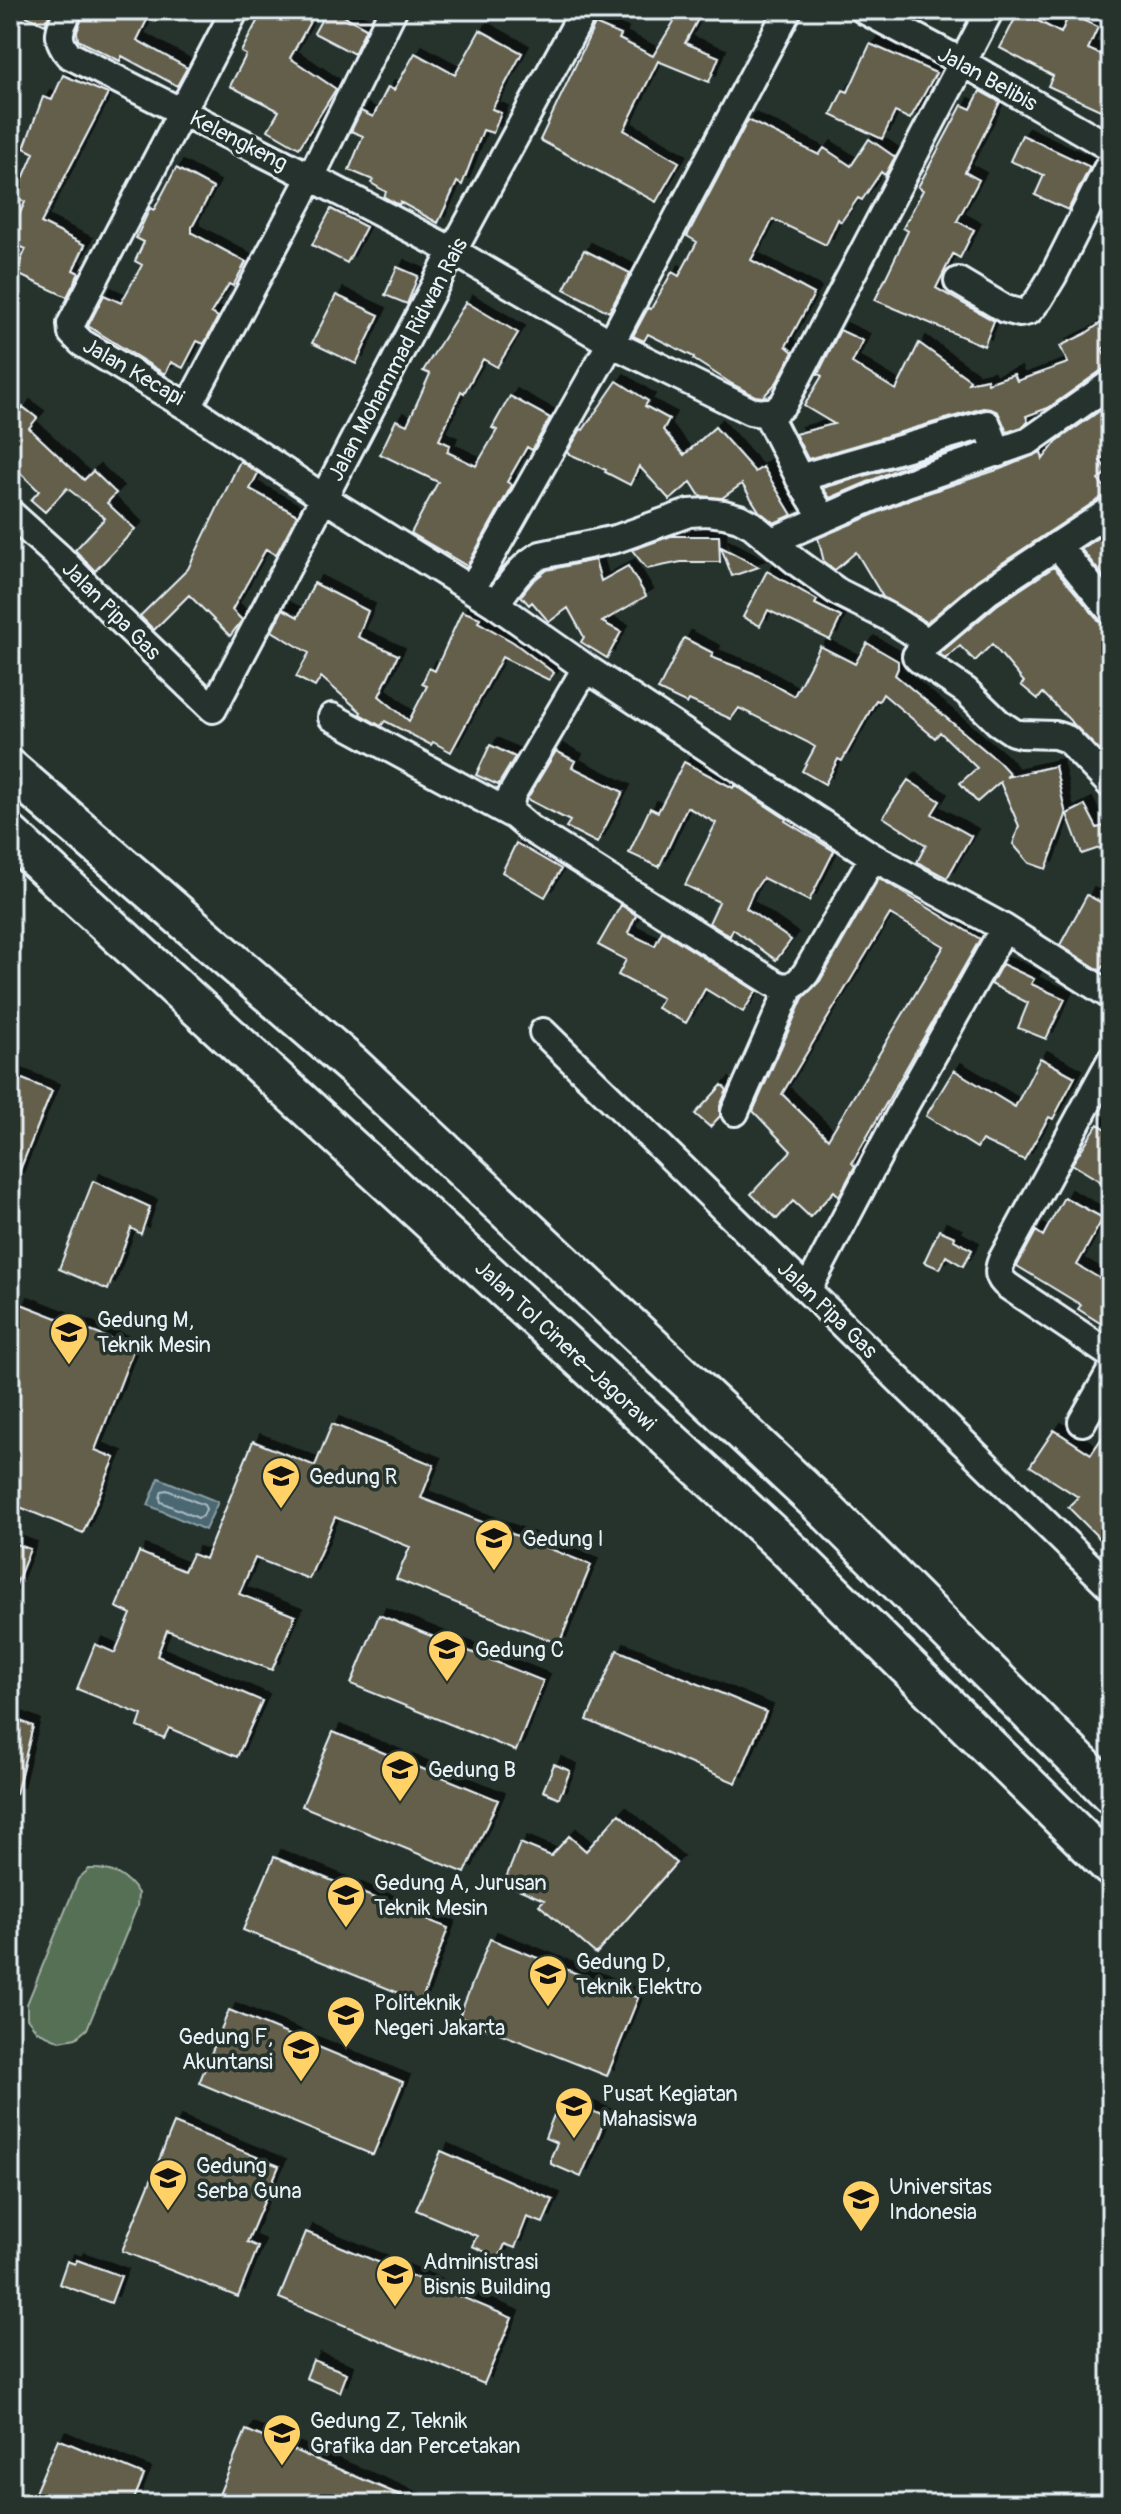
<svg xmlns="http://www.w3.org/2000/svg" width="1121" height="2514" font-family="Pangolin,sans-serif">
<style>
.green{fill:#576f54;stroke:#a0b0a6;stroke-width:2}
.water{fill:#4c6872;stroke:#8a9fa8;stroke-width:2}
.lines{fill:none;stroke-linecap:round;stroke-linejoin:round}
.shore{stroke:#aabac2;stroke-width:2}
.building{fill:#635f4c;stroke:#e8f1f8;stroke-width:2;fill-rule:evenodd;filter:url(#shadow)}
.minor-casing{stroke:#e8f1f8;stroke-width:32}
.highway-casing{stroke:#e8f1f8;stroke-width:44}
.minor{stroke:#26332d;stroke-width:26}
.highway{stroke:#26332d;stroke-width:38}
.labels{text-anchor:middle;stroke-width:7;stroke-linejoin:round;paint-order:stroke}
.street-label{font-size:22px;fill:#e8f1f8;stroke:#26332d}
.poi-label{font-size:22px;fill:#e8f1f8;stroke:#26332d;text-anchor:start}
</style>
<defs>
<filter id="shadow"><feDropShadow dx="7" dy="-7" stdDeviation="0" flood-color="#0009"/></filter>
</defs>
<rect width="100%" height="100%" fill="#26332d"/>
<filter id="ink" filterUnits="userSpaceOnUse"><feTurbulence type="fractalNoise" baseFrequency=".0125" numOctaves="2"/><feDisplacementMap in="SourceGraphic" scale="16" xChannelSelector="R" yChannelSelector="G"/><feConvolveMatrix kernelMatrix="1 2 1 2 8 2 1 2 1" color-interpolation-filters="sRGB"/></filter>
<g filter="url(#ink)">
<path class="green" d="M89 1869C112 1868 125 1875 138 1893L137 1907 87 2029 76 2038 60 2041 37 2031 27 2018V2004L78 1879Z"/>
<path class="water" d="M159 1478 218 1502 205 1530 148 1505Z"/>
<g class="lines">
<path class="shore" d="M167 1490 204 1505 206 1509 203 1516 198 1518 161 1502 160 1498 162 1491Z"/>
</g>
<path class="building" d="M13 10H51L45 25Z
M85 10H137L149 16 137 40 187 68 177 86 122 56 120 61 78 40 77 32Z
M263 10H298L312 18 290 58 336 89 299 148 268 130 279 111 230 86 246 55 241 52Z
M327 10H333L366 28 354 54 314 33Z
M681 10H703L685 43 719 57 709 82 658 61 624 130 679 162 656 202 540 140 595 24 621 35 619 39 653 56Z
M1019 11 1061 33 1069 14 1098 27 1088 49 1111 59V115L1048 86 1053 76 1000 48Z
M480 30 522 53 492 109 501 113 493 133 483 130 462 185 457 182 438 223 400 202 399 205 384 197 386 192 371 183 373 180 349 170 363 136 351 131 361 111 373 117 388 87 394 90 415 53 455 75Z
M870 44 936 73 910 119 895 112 882 139 831 115 843 90 848 92Z
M63 75 108 94 41 223 85 245 73 270 79 273 67 297 15 273 26 249 10 242V235L25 202 15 197 34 153 24 148 43 97 52 100Z
M980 91 1000 102 965 172 979 180 957 221 974 230 960 258 953 254 936 288 994 321 984 346 875 300 908 231 903 228 923 190 918 187 962 105 971 109Z
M748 120 819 155 824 148 851 166 869 139 895 157 885 175 881 172 862 200 858 198 841 222 838 219 826 245 773 219 751 260 814 294 786 346 793 352 777 382 763 397 755 396 732 384 693 359 694 357 648 334 644 341 633 336 648 308 651 309 672 272 679 276 697 242 687 236Z
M1022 135 1090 167 1068 210 1035 195 1044 175 1010 161Z
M176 168 213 188 192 227V233L246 262 233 286 229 284 211 313 218 317 204 344 197 341 183 368 171 362 165 374 88 326 104 295 121 303 142 265 135 261 144 242 136 238 150 208 154 210Z
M331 209 366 227 347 263 312 245Z
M584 250 630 273 609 312 564 289Z
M397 267 418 276 407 304 385 295Z
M336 295 379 315 356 364 312 343Z
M466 302 518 333 497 367 483 359 464 393 461 391 439 440 450 445 447 452 476 466 497 430 492 428 510 396 550 418 532 450 527 447 507 482 512 485 467 566 411 533 438 482 380 454 396 420 407 425 430 374 423 371Z
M1111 316V343L1102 349 1111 367 1102 370 1048 408 1026 416 1028 422 1022 427 1007 432 998 412 991 409 983 408 808 459 795 434 834 424 804 406 822 376 818 374 840 330 863 341 852 363 896 390 919 343 970 380 968 383 987 379 988 383 1014 374 1017 381 1068 363 1060 346 1085 334Z
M617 381 648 401 645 406 669 419 663 430 684 455 715 427 755 472 763 467 792 515 774 523 759 511 742 484 722 498 700 496 691 482 670 500 639 466 630 485 605 472 606 470 567 453 581 429 583 430Z
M1111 403V450L1100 461 1108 471 1098 480 1111 494 1102 497 978 579 927 622 883 597 856 552 835 570 824 562 818 538 910 499 1003 468 1041 452 1043 459 1057 441Z
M23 407 37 418 29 428 84 480 93 471 116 493 107 503 135 529 95 571 75 550 105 518 67 488 45 512 31 500 39 491 10 463V409L17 416Z
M950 451 898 469 830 498 823 488Z
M240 461 258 473 250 489 297 515 276 555 266 549 232 610 242 620 230 636 189 595 154 630 140 616 188 569Z
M1111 529V586L1081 549Z
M671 536H719L720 562H681L647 569 632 550Z
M721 547 759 567 732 576Z
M595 560 601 581 628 566 646 596 602 622 621 632 607 658 581 642 584 637 568 608 549 622 532 602 529 605 521 596 533 581 547 570Z
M1054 567 1099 621 1111 627V740L1100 751 1043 693 1038 699 1021 685 1024 682 992 644 975 661 960 646 946 658 939 654 997 605Z
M767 571 817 600 815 604 841 617 830 640 768 610 760 626 743 617Z
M314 583 368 611 358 637 398 655 379 696 409 721 427 686 422 684 429 668 435 671 462 611 480 618 478 622 513 642 554 673 549 680 502 657 451 752 433 742 431 745 385 721 381 726 360 714 361 712 321 677 315 687 296 677 309 653 272 631 283 609 298 617Z
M684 638 713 653 711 657 753 673 794 696 820 646 855 664 867 643 898 661V668L895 675 999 762 1010 774 1006 777 1055 766 1066 815 1046 869 1029 863 1013 844 1019 826 1000 782 977 802 960 783 977 768 940 732 935 738 883 694 879 701 876 700 842 761 838 759 825 784 802 771 815 747 807 742 739 708 731 719 689 700 687 704 658 690Z
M490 745 515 757 498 785 476 775Z
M556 751 575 761 572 767 623 792 597 843 566 827 570 821 527 799Z
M684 762 733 788 735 785 786 819 785 821 834 851 809 901 763 878 753 892 746 908 791 940 776 960 733 929 730 936 709 923 719 902 685 885 716 823 687 807 659 867 629 853 650 808 658 812Z
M908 780 940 801 932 814 971 836 947 878 917 862 926 845 883 817Z
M1085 805 1097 828 1111 824V844L1082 854 1067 814Z
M516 843 561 869 545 897 502 872Z
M879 878 980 939 852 1163 855 1166 839 1196 834 1191 810 1217 793 1201 777 1219 751 1194 791 1151 753 1111 803 998 820 981ZM890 914 944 946 828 1139 782 1094Z
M1087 895 1106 905 1103 911 1111 916V952L1101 971 1060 945Z
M621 905 636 915 628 933 655 946 662 931 756 991 743 1012 705 989 686 1023 657 1008 662 998 618 975 626 960 598 945Z
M1002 964 1034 979 1031 984 1065 999 1046 1039 1018 1028 1028 1003 991 984Z
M1040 1058 1075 1077 1053 1119 1049 1117 1024 1160 982 1140 977 1148 926 1116 954 1070 1015 1107Z
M10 1074 52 1091 11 1192H10Z
M722 1085 727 1090 720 1106V1116L710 1127 695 1114Z
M1098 1124 1111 1132V1188L1072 1164Z
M93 1181 150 1207 141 1234 131 1228 108 1290 59 1269Z
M1064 1197 1103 1218 1077 1265 1111 1285V1330L1078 1309 1081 1305 1017 1266 1036 1231 1043 1236Z
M939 1230 955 1237 954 1240 972 1250 963 1266 946 1256 940 1269 924 1262Z
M21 1304 134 1348 95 1450 115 1458 83 1533 10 1503V1333Z
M332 1424 434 1465 421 1498 591 1565 559 1644 396 1579 410 1547 335 1517 309 1579 255 1558 239 1594 295 1616 272 1670 167 1630 157 1656 262 1701 237 1757 169 1728 164 1738 138 1727 142 1715 77 1689 95 1644 115 1653 131 1614 116 1607 139 1552 184 1571 192 1554 205 1559 253 1441 315 1466Z
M1111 1424V1550L1068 1507 1078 1497 1030 1466 1054 1430 1091 1454Z
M10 1542 30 1549 11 1597H10Z
M379 1615 543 1681 516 1751 351 1684Z
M617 1650 766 1712 736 1783 587 1720Z
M10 1717 33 1726 16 1794 10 1793Z
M333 1732 498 1800 465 1873 302 1806Z
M554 1764 570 1771 559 1798 543 1791Z
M619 1814 676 1863 596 1954 539 1905 544 1900 504 1883 520 1843 551 1856 569 1836 586 1851Z
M274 1857 448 1928 421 2002 243 1930Z
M490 1939 638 1998 607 2076 459 2017Z
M229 2010 403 2082 373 2155 199 2083Z
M571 2102 606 2117 581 2177 551 2164V2157L557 2143 545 2138 554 2115 564 2119Z
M174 2123 279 2166 247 2242 258 2247 238 2297 122 2251Z
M441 2151 553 2200 543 2223 527 2217 515 2248 505 2244 499 2258 472 2246 477 2236 416 2210Z
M306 2232 512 2318 484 2384 279 2298Z
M77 2260 121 2276 111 2303 59 2284 67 2261 75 2264Z
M313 2360 347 2373 340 2392 306 2378Z
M246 2430 421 2504H215Z
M58 2439 144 2475 132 2504H30Z"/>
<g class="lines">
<g class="minor-casing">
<path id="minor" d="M69 10C60 27 54 39 69 55L311 177 453 251 611 343 750 411C764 414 775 414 784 403L990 10
M235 10 71 324 72 333 82 343 188 407 311 177 393 10
M864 10 964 63 1111 148
M958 281 1005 309 1020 313 1029 311 1039 299 1053 276 1111 161
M188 407 324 498 495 604 586 668 873 857 1004 928 1111 996
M766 412 804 487 824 519
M799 478 987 424 998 453
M1111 510 987 592 928 642 916 656 920 660 966 691 998 722 1013 732 1021 734 1055 735 1067 739 1111 785
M10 513 60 558 110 610 213 709 453 251 584 10
M772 541 904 484 1029 441 1111 383
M1057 545 1111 611
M472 589 611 343 788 10
M495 604C509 586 521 565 541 555L616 539 689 513 707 512 724 514 739 518 752 525 798 563 838 592 890 618 928 642
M586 668 512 794 509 811 529 828 772 982C788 991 796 986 806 973L873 857
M332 717 511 814
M543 1032 1111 1587
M1111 1060 1002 1260C997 1272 998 1278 1008 1286L1111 1355
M735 1112 790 987
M808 1289 905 1105 1004 928
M1082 1422 1111 1371"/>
</g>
<g class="highway-casing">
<path id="highway" d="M10 769 353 1066 826 1510 1111 1794
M10 835 788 1549 1111 1867"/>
</g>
<use href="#minor" class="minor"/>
<use href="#highway" class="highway"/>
</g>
</g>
<defs>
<g id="university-pin" transform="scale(2)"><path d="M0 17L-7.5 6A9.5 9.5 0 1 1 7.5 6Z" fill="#ffd166" stroke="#26332d"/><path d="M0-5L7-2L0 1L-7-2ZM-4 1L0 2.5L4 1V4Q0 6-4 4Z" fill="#111"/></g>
</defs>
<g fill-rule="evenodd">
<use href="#university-pin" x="69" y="1332"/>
<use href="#university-pin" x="281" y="1476"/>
<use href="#university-pin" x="494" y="1538"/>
<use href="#university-pin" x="447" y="1649"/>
<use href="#university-pin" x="400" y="1769"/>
<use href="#university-pin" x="346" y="1895"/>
<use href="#university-pin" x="548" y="1974"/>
<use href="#university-pin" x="346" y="2015"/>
<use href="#university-pin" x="301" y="2049"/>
<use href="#university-pin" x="574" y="2106"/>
<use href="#university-pin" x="168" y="2178"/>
<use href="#university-pin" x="861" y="2199"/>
<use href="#university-pin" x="395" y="2274"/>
<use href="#university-pin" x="282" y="2433"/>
</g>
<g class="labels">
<g class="street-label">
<text transform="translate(988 78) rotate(29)" y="8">Jalan Belibis</text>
<text transform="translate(239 140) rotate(27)" y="8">Kelengkeng</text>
<text transform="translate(397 359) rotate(-62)" y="8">Jalan Mohammad Ridwan Rais</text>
<text transform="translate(134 371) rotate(30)" y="8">Jalan Kecapi</text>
<text transform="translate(112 610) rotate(45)" y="8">Jalan Pipa Gas</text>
<text transform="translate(828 1309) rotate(44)" y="8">Jalan Pipa Gas</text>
<text transform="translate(566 1345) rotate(43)" y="8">Jalan Tol Cinere–Jagorawi</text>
</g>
<g class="poi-label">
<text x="97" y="1327">Gedung M,<tspan x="97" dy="25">Teknik Mesin</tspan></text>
<text x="309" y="1484">Gedung R</text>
<text x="522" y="1546">Gedung I</text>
<text x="475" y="1657">Gedung C</text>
<text x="428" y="1777">Gedung B</text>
<text x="374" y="1890">Gedung A, Jurusan<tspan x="374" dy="25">Teknik Mesin</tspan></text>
<text x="576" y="1969">Gedung D,<tspan x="576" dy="25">Teknik Elektro</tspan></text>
<text x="374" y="2010">Politeknik<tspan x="374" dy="25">Negeri Jakarta</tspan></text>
<text x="273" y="2044" text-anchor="end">Gedung F,<tspan x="273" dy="25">Akuntansi</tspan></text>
<text x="602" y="2101">Pusat Kegiatan<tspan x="602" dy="25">Mahasiswa</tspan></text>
<text x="196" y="2173">Gedung<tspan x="196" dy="25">Serba Guna</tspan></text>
<text x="889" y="2194">Universitas<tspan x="889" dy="25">Indonesia</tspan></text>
<text x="423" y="2269">Administrasi<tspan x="423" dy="25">Bisnis Building</tspan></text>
<text x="310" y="2428">Gedung Z, Teknik<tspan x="310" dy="25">Grafika dan Percetakan</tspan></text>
</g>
</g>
<rect width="1121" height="2514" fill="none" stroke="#26332d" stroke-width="40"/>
<rect x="20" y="20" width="1081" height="2474" fill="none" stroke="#e8f1f8" stroke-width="3" filter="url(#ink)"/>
</svg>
